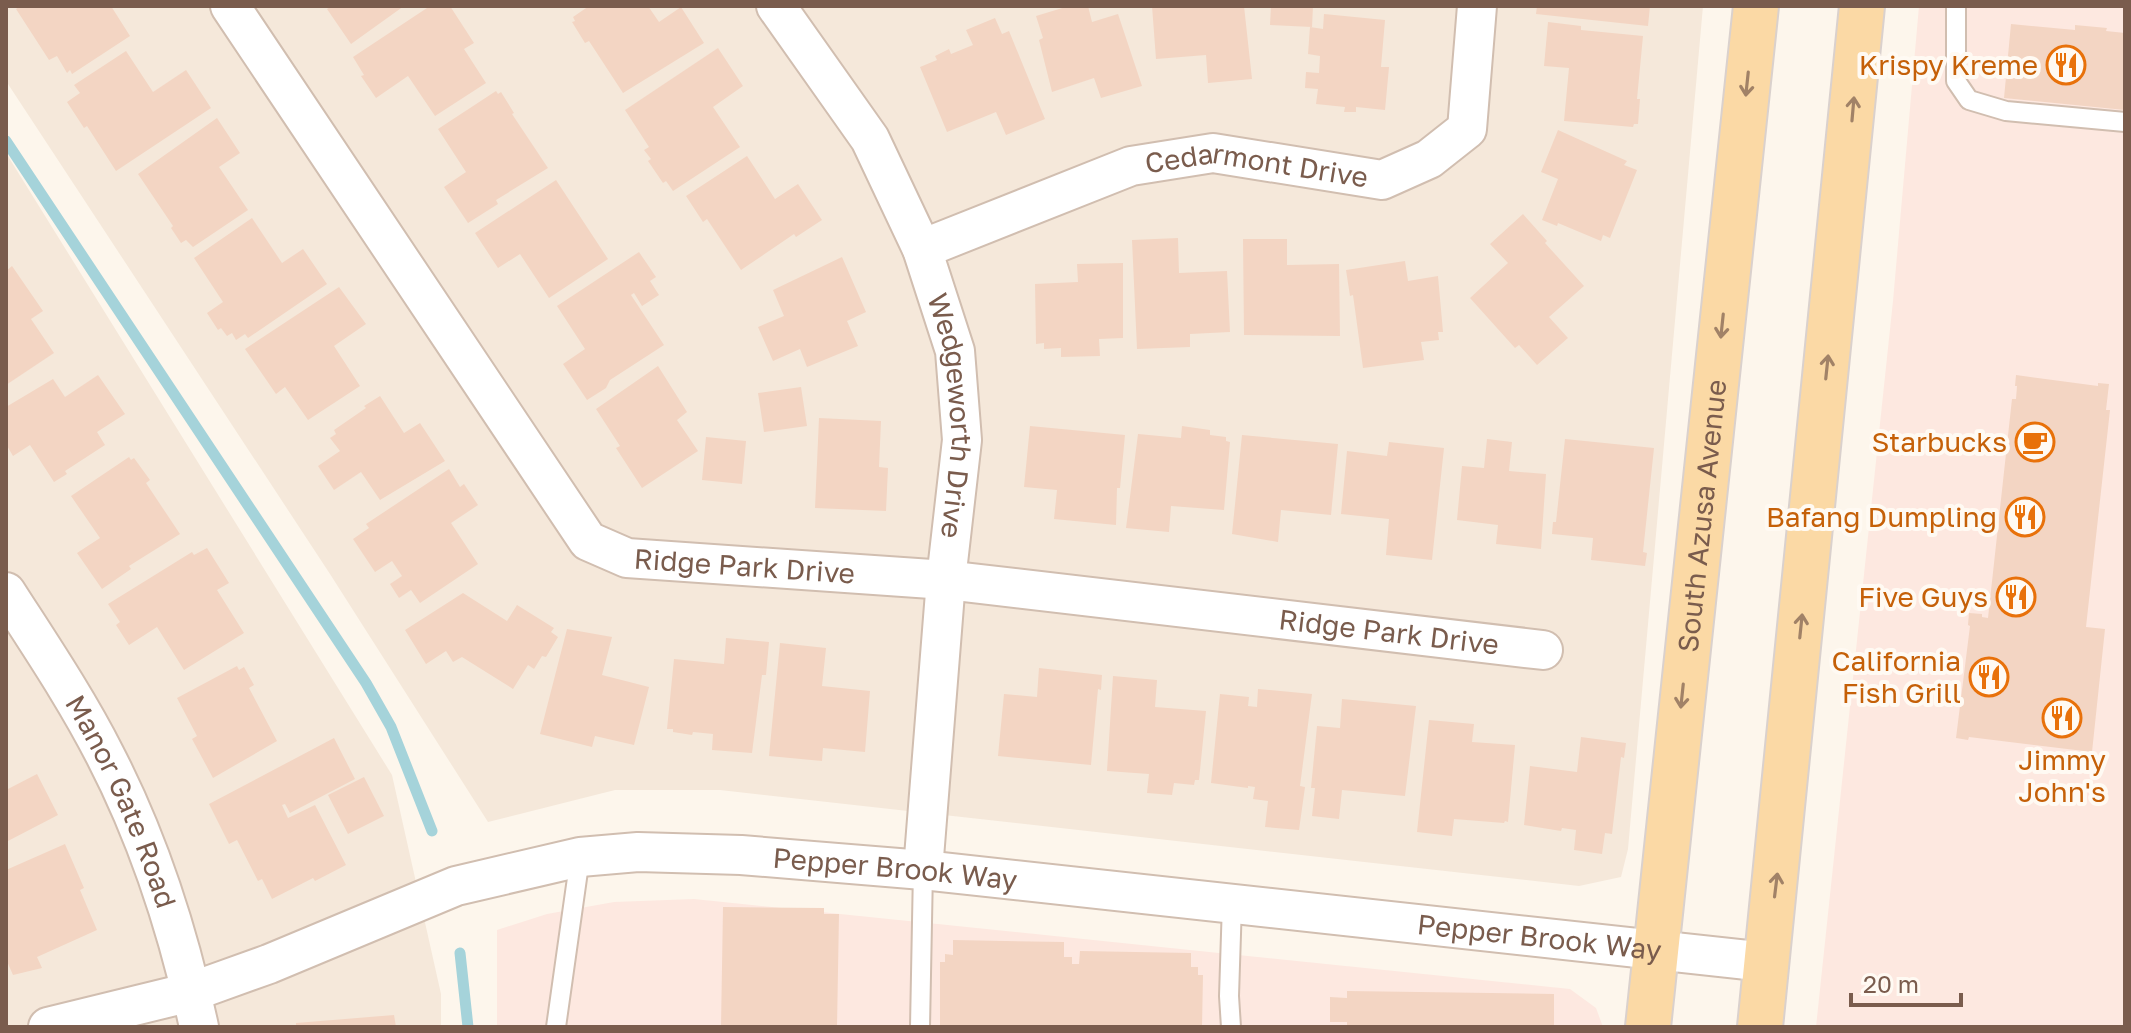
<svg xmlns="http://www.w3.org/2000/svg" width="2131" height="1033" font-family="'Golos Text',sans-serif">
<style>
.residential{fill:#f5e8da}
.commercial{fill:#fde8e0}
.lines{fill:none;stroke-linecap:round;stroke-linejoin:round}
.stream{stroke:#a5d3da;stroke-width:11}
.building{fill:#f3d5c3}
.lane-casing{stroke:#d1beb0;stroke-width:22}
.street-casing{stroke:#d1beb0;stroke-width:42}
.primary-casing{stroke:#dad1cd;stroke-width:48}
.lane{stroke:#fff;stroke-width:18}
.street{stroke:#fff;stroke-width:38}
.primary{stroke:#fbd9a5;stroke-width:44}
.oneway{stroke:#a18267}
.labels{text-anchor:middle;stroke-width:8;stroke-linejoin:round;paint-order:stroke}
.food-label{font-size:28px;fill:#c56008;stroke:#fffaf3;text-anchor:end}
.street-label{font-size:28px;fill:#7a5c4d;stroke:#fffaf3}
</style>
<rect width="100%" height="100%" fill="#fdf6ec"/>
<path class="residential" d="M6 6H1703L1628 849 1621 877 1579 886 720 790H615L488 822 330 574 6 81Z
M6 153 392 775 441 994V1027H6Z"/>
<path class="commercial" d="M1919 6H2125V1027H1816L1893 301Z
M694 899 1570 989 1596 1008 1603 1027H497V930L547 914 614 902Z"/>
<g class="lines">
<path class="stream" d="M6 141 366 683 391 727 432 831
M460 953 468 1027"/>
</g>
<path class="building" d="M20 6H111L130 36 72 74 70 70 67 73 57 56 49 60 16 9Z
M332 6H404L351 44 327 9Z
M430 6H450L474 43 464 49 486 83 435 116 408 76 376 98 361 76 364 75 353 57Z
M589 6H648L659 22 681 7 704 43 623 93 589 41 585 43 572 22 575 21 573 17Z
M1069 6H1088L1092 22 1118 14 1142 86 1101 98 1094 78 1052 92 1039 40 1043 38 1036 16Z
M1152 6H1244L1252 79 1208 83 1206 55 1156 59Z
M1271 6H1313L1312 27 1270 25Z
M1537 6H1650L1648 26 1536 14Z
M1324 14 1385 20 1381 67H1389L1385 110 1356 107V112H1344L1345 107 1316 104 1318 89 1305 88 1306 72 1319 73 1320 56 1308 54 1310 27 1323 29Z
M995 18 1002 34 1009 31 1045 119 1006 135 996 112 947 132 920 67 937 60 935 56 949 49 951 54 973 45 966 30Z
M1548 22 1581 26V30L1643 36 1637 99H1640L1638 124H1634L1633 127 1564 121 1569 68 1544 66Z
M2011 24 2075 30V25L2107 28 2106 31 2125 33V110L2004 98Z
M718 48 743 86 713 107 740 147 673 191 666 181 663 183 648 161 651 159 644 150 649 147 625 110Z
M126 51 153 92 186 70 211 108 116 171 87 126 84 128 67 102 80 93 74 85Z
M496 91 498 94 501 92 514 113 512 114 548 168 496 200 498 204 468 223 444 187 466 172 438 129Z
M217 118 240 153 219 167 248 210 193 247 186 240 181 243 171 228 173 226 138 174Z
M1558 130 1627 161 1624 165 1637 170 1610 238 1603 235 1601 241 1558 223 1557 226 1542 220 1558 179 1541 172Z
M747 156 775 199 798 184 822 220 796 237 794 234 741 270 707 219 703 222 686 196Z
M556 180 608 259 549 298 520 254 498 268 475 233Z
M1523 214 1547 241 1545 243 1584 286 1549 317 1568 338 1537 365 1519 345 1515 348 1470 298 1508 263 1490 244Z
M252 218 282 263 303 249 327 284 248 338 245 334 236 340 232 333 227 336 221 328 218 330 207 313 223 302 194 258Z
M1178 238 1179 273 1227 271 1230 332 1190 334V347L1137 349 1132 240Z
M1243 239H1287V265L1339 264 1340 336 1244 335Z
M639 252 656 277 650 281 659 295 642 306 634 293 631 295 664 345 610 380 606 388 587 400 563 364 585 349 557 306Z
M842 257 866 312 847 321 858 346 807 367 800 349 773 361 758 327 784 316 773 290Z
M1405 261 1408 281 1438 276 1443 332H1438L1439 340 1421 342 1424 360 1363 368 1353 295 1350 296 1346 270Z
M1123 263V338L1099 339 1100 356 1061 357V348L1044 349V343L1036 344 1035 284 1078 282 1077 264Z
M12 266 43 311 31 319 54 353 6 385V271Z
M339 287 366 324 334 346 360 386 308 420 285 387 276 394 245 349Z
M658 366 687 412 677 420 698 451 642 488 616 448 620 446 596 409Z
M98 375 125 414 97 432 105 445 65 471 67 474 54 482 30 445 13 456 6 444V407L53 379 65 397Z
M2016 375 2098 386V383L2109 384 2106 410H2110L2086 627 2105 629 2092 752 1969 737 1968 740 1956 738 1970 626 1968 625 1969 613 1982 614V617L1988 618 2012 399H2016L2017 386H2015Z
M801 387 807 426 764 432 758 393Z
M380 396 404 433 420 423 445 461 380 500 361 472 334 490 318 466 340 451 330 438 336 434 334 430 366 408 364 406Z
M819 418 881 421 879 467 888 468 886 511 815 508Z
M1030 426 1125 435 1120 488H1117L1116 525 1054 519 1057 490 1024 487Z
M1182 426 1210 430V435L1226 437V441L1230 442 1224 510 1171 506 1169 532 1126 528 1138 434 1181 438Z
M1242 435 1338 444 1331 515 1281 510 1278 542 1232 534Z
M706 437 746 441 742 484 702 480Z
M1487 439 1512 442 1509 471 1546 474 1541 549 1496 544 1498 525 1457 520 1462 466 1484 468Z
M1565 439 1654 448 1643 552 1647 553 1645 566 1591 560 1593 538 1552 534 1553 522H1556Z
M1389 442 1444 448 1432 560 1386 555 1389 519 1341 514 1347 451 1387 456Z
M129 457 131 460 134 458 150 480 146 483 180 534 129 566 131 569 102 589 77 553 100 538 71 496Z
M449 469 460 487 464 484 478 505 451 523 478 564 420 603 411 590 399 598 390 584 402 576 392 561 375 572 353 539 369 528 366 524Z
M207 548 229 583 217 590 244 633 184 670 157 627 129 645 116 625 120 622 108 604 192 552 194 555Z
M463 593 507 621 517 605 554 628 551 632 558 637 546 657 542 656 534 669 528 665 513 689 462 657 453 662 446 651 426 664 405 630Z
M567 629 612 637 602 675 649 687 634 745 595 736 592 747 540 734Z
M726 638 769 642 766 675H762L752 753 712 750 713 734 693 732 692 735 673 732V729H667L674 659 724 664Z
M780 643 826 648 822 686 870 691 865 752 823 748 822 761 769 756Z
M237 666 239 670 244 667 254 685 249 688 277 741 213 778 192 739 197 736 177 698Z
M1039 668 1102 675 1101 690 1098 689 1091 765 998 756 1004 694 1037 697Z
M1113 676 1157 680 1155 707 1206 711 1199 780H1195L1194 785 1174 783 1172 795 1147 793 1149 774 1107 771Z
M1258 689 1312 694 1300 786 1305 787 1299 830 1265 827 1268 801 1253 799 1255 787 1248 786V788L1211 783 1220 694 1249 697 1248 706 1257 707Z
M1342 699 1416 706 1405 796 1342 790 1339 819 1312 816 1315 788H1311L1317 726 1340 728Z
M1429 720 1474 724 1472 742 1515 745 1508 822 1505 821 1504 823 1454 819 1452 836 1417 832Z
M1581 737 1626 743 1624 758 1621 757 1612 834 1605 833 1602 854 1574 850 1576 830 1562 828 1561 831 1524 825 1530 766 1577 772Z
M334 738 355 779 290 813 285 804 282 805 288 818 315 805 346 865 315 881 313 878 272 899 262 879 258 881 237 840 229 844 209 804Z
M37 774 58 815 6 842V790Z
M364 777 384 816 348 834 328 795Z
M65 844 84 888 80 890 97 930 37 957 42 968 13 975 6 959V880L8 879 6 870Z
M723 907 824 908V914H839L837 1027H721Z
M953 940 1064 942V957H1072V964H1079L1080 951 1191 953V967H1198V975H1203L1202 1027H940V962H945V954L953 955Z
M1347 991 1554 994V1027H1347V1022H1330V997L1347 998Z
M394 1015 396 1027H296V1023Z"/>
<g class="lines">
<g class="lane-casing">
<path id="lane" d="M1956 6V81L1969 100 2006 111 2125 122
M556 1027 580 857
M920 1027 923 870
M1231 1027 1229 996 1232 903"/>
</g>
<g class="street-casing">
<g id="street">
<path id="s1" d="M230 6 588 541 627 558 946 580 1543 650"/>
<path id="s2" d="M776 6 870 139 922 249 955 351 962 440 946 580 923 870"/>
<path id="s3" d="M922 249 1131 166 1213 153 1382 180 1429 159 1467 129 1477 6"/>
<path id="s4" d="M6 592C40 645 76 698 105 755 149 840 179 934 199 1027"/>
<path id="s5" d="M48 1027 191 992 269 964 456 886 580 857 638 852 741 855 923 870 1766 962"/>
</g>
</g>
<g class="primary-casing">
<g id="primary">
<path id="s6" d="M1648 1027 1756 6"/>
<path d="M1760 1027 1862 6"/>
</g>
</g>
<use href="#lane" class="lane"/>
<use href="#street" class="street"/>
<use href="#primary" class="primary"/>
</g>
<defs><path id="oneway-shaft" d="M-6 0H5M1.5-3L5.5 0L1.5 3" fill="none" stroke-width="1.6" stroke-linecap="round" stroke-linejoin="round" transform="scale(2)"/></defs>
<g class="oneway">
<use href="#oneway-shaft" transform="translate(1747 84) rotate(96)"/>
<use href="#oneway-shaft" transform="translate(1853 109) rotate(-85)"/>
<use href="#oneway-shaft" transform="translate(1722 326) rotate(96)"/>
<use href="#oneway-shaft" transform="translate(1827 367) rotate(-84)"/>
<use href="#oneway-shaft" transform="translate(1801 626) rotate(-84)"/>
<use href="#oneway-shaft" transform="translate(1682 696) rotate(96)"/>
<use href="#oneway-shaft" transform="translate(1776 885) rotate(-83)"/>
</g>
<defs>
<g id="restaurant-ring" transform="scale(2)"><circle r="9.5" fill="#fffaf3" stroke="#e8710a" stroke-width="1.5"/><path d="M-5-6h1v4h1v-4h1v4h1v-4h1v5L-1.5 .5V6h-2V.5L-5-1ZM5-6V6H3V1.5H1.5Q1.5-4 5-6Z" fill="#e8710a"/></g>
<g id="cafe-ring" transform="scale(2)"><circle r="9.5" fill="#fffaf3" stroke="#e8710a" stroke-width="1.5"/><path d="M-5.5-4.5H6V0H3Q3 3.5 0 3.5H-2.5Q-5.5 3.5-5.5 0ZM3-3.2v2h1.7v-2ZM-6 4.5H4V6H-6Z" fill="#e8710a"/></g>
</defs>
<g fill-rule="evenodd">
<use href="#restaurant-ring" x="2066" y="65"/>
<use href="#cafe-ring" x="2035" y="442"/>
<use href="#restaurant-ring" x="2025" y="517"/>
<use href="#restaurant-ring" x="2016" y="597"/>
<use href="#restaurant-ring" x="1989" y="677"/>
<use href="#restaurant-ring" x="2062" y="718"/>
</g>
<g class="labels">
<g class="food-label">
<text x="2038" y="75">Krispy Kreme</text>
<text x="2007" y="452">Starbucks</text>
<text x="1997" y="527">Bafang Dumpling</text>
<text x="1988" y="607">Five Guys</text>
<text x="1961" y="671">California<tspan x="1961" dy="32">Fish Grill</tspan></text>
<text x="2062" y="770" text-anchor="middle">Jimmy<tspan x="2062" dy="32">John's</tspan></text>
</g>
<g class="street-label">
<text dy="10" stroke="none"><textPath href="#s3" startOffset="352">Cedarmont Drive</textPath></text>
<text dy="10" stroke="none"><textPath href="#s2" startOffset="456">Wedgeworth Drive</textPath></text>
<text dy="10" stroke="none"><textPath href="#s6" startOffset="514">South Azusa Avenue</textPath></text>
<text dy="10" stroke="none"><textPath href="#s1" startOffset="804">Ridge Park Drive</textPath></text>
<text dy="10" stroke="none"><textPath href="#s1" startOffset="1452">Ridge Park Drive</textPath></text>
<text dy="10" stroke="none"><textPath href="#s4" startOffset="240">Manor Gate Road</textPath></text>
<text dy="10" stroke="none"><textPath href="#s5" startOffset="876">Pepper Brook Way</textPath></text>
<text dy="10" stroke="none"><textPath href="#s5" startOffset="1524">Pepper Brook Way</textPath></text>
</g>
</g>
<rect width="2131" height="1033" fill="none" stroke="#7a5c4d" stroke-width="16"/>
<path d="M1851 993v12h110v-12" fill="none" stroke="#7a5c4d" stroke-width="4"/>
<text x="1863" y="993" font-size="24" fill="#7a5c4d" stroke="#fffaf3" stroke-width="6" paint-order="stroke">20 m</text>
</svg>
